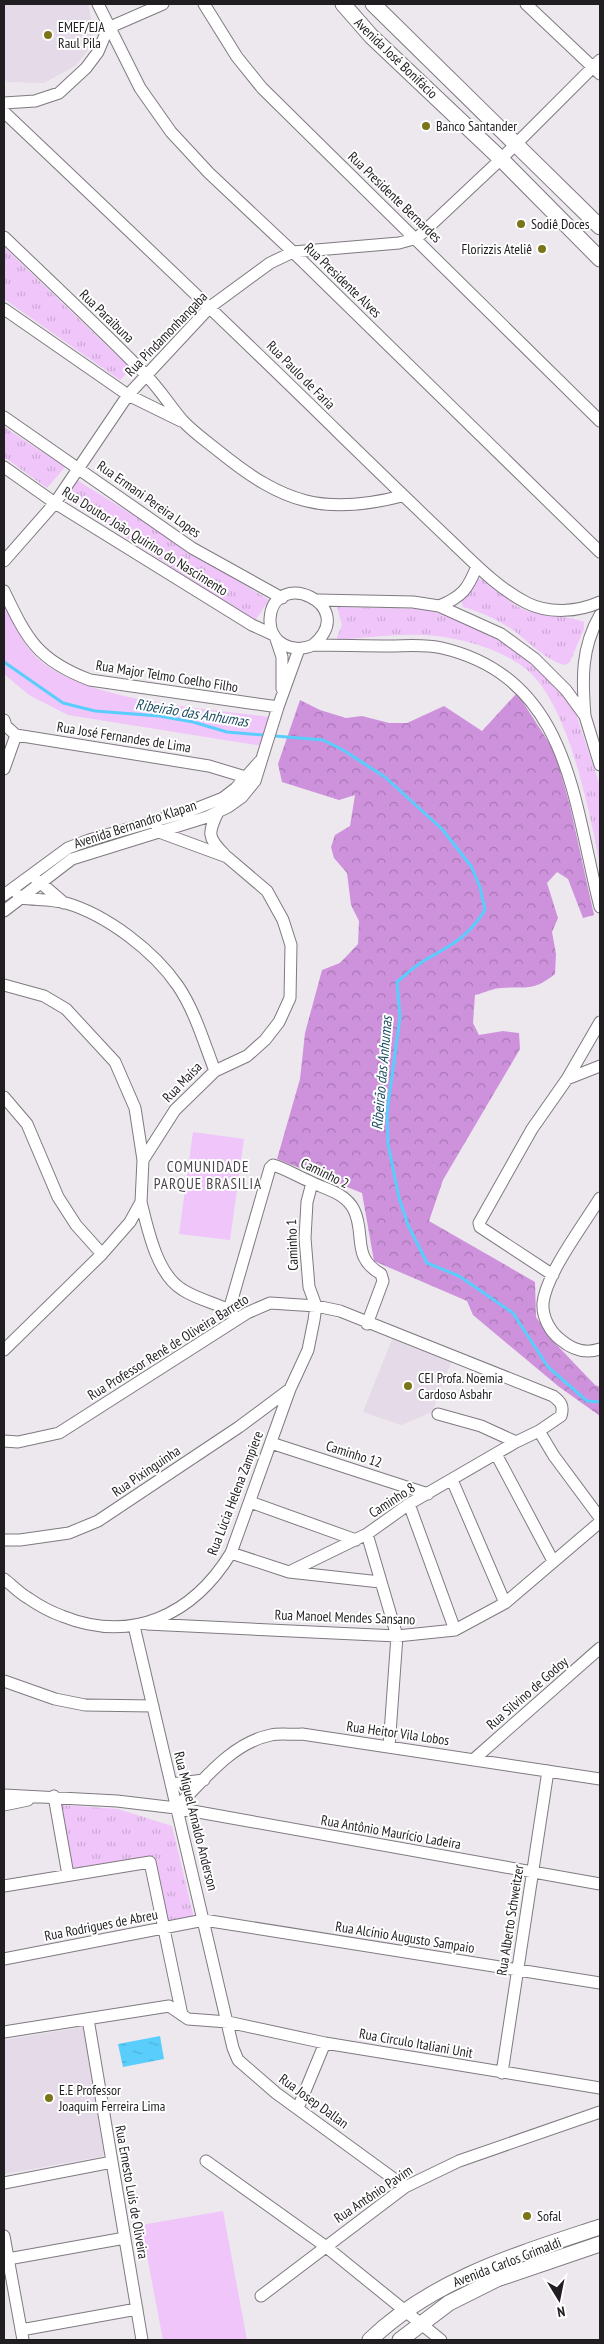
<svg xmlns="http://www.w3.org/2000/svg" width="604" height="2344" font-family="'PT Sans Narrow',sans-serif">
<style>
.built{fill:#e5dae7}
.grass{fill:#efc5fa}
.forest{fill:url(#forest-crowns)}
.park{fill:url(#park-tufts)}
.water{fill:url(#water-ripples)}
.lines{fill:none;stroke-linecap:round;stroke-linejoin:round}
.stream{stroke:#59cefc;stroke-width:3}
.minor-casing{stroke:#7f7a80;stroke-width:13}
.major-casing{stroke:#7f7a80;stroke-width:17}
.minor{stroke:#fff;stroke-width:11}
.major{stroke:#fff;stroke-width:15}
.poi-dot{fill:#7b7418;stroke:#fff;stroke-width:2}
.labels{text-anchor:middle;stroke-width:4;stroke-linejoin:round;paint-order:stroke}
.poi-label{font-size:14px;fill:#201e20;stroke:#fff;text-anchor:start}
.street-label{font-size:14px;fill:#201e20;stroke:#fff}
.water-label{font-size:15px;font-style:italic;fill:#1e4f62;stroke:#fff}
.neighbourhood-label{font-size:15px;letter-spacing:1px;fill:#4a454b;stroke:#fff}
</style>
<defs>
<pattern id="forest-crowns" width="20" height="18" patternUnits="userSpaceOnUse" patternTransform="scale(1.25)"><rect width="20" height="18" fill="#ce92dd"/><path d="M2 6a3 3 0 1 1 6 0M12 15a3 3 0 1 1 6 0" fill="none" stroke="#a777b3"/></pattern>
<pattern id="park-tufts" width="24" height="20" patternUnits="userSpaceOnUse" patternTransform="scale(1.25)"><rect width="24" height="20" fill="#efc5fa"/><path d="M3 7l-1-3M5 7V3M7 7l1-3M15 17l-1-3M17 17v-4M19 17l1-3" fill="none" stroke="#cda9d6"/></pattern>
<pattern id="water-ripples" width="26" height="14" patternUnits="userSpaceOnUse" patternTransform="scale(1.25)"><rect width="26" height="14" fill="#59cefc"/><path d="M2 4q2-2 4 0t4 0M15 11q2-2 4 0t4 0" fill="none" stroke="#4db0d8"/></pattern>
</defs>
<rect width="100%" height="100%" fill="#ede7ee"/>
<path class="built" d="M4 4H88L92 23 91 46 75 66 44 83 8 82 4 79Z
M393 1337 452 1360 432 1412 401 1425 363 1412Z
M83 2027 104 2156 4 2174V2040Z"/>
<path class="grass" d="M4 602C13 621 22 644 37 658 86 702 204 708 269 717L263 746 68 715 29 695 4 674Z
M193 1132 244 1139 230 1240 179 1234Z
M223 2211 247 2340H163L141 2225Z"/>
<path class="forest" d="M517 693 555 752 570 806 594 915 583 918 568 879 557 872 547 883 558 918 552 932 556 954 555 974C532 992 528 986 502 988 493 988 484 993 475 995L473 1023 479 1035 503 1031 519 1033 520 1049 443 1180 429 1221 535 1282 536 1317 552 1340 595 1385 600 1387V1416L558 1386 473 1315 467 1301 374 1261 362 1193 277 1159 300 1079 305 1033 322 970 340 963 358 944 359 921 351 905 347 873 334 858 331 847 335 835 350 826 355 795 339 800 282 782 278 764 300 700 320 710 346 718 362 716 389 723H407L444 706 482 731Z"/>
<path class="park" d="M4 247 131 369 120 380 4 299Z
M4 427 65 467 47 488 4 457Z
M77 480 269 600 254 622 66 497Z
M477 578C493 581 502 597 515 605 536 618 562 613 584 622V629L570 662 565 665C545 660 529 642 513 630 497 619 480 612 463 607L461 600Z
M337 607 428 609 505 641 571 699 600 786V864C589 811 569 704 526 669 498 647 458 637 423 635 394 634 364 638 336 640L342 625Z
M60 1805 118 1809 172 1826 194 1918 169 1926 154 1856 73 1871Z"/>
<path class="water" d="M160 2036 164 2059 123 2067 118 2044Z"/>
<g class="lines">
<path class="stream" d="M4 662 63 703 95 711 159 716 193 722 227 732 323 740 343 750 385 777 442 829 471 866 480 887 485 910C466 940 450 945 422 962 413 968 405 975 397 982L400 1017 387 1113 388 1144 399 1198 408 1225 427 1263 459 1276 513 1313 548 1367 587 1401 600 1402"/>
<g class="minor-casing">
<path id="minor" d="M98 4 140 88 171 132 209 173 293 252 600 552
M204 4 237 57 262 88 600 421
M526 4 600 74
M4 103 35 101 59 93 86 68 98 52 108 28 163 4
M4 112C117 219 230 326 341 435 378 471 415 507 453 543 475 564 499 589 527 603 549 614 578 612 600 602
M4 237C51 282 99 327 145 374 159 388 170 406 183 421 194 433 209 443 221 453 283 503 324 516 402 496
M4 309 128 395 181 421
M4 417 192 548 282 598
M4 467 55 503 252 625 274 635
M4 561 55 503 128 395 210 307 270 263 293 252 399 243 417 238 501 159 600 60
M4 591C27 639 37 660 90 680L278 707
M318 600 413 602 439 606 501 634 535 659 566 690 585 716 600 765
M439 606C462 597 468 589 477 566
M276 639 282 657V689
M313 645C361 605 273 566 270 619 269 644 294 654 313 645 339 645 364 646 389 646 407 646 424 644 442 648 570 678 573 802 600 907
M585 716C582 679 581 648 600 615
M4 720 6 726 16 735 209 766 252 779
M4 769 16 735
M218 812C208 833 207 837 224 854
M35 878 64 903
M4 895 68 848 89 840 190 811 223 798 236 788 260 761
M18 895 21 898C35 900 52 899 66 903 107 915 154 951 178 986 195 1011 204 1043 215 1071
M4 911 72 859 207 817 228 807 242 797 255 781 278 707 299 649
M4 985 44 996 66 1009 115 1062 135 1108 143 1160
M567 1079 600 1066
M4 1097 27 1124 58 1197 76 1225 102 1254
M600 1198C584 1224 546 1274 543 1303 542 1317 550 1332 561 1340 573 1350 585 1354 600 1349
M141 1202C148 1230 157 1275 183 1290 197 1299 215 1303 229 1310L233 1314
M553 1275 480 1227 479 1223 532 1129 567 1079 600 1022
M229 1310 270 1168 273 1165C286 1169 297 1176 309 1181 324 1189 345 1192 354 1210 366 1235 351 1257 381 1274L383 1281 367 1324
M4 1350 102 1254 130 1222 141 1202 143 1160 175 1110 215 1071 247 1056 265 1040 279 1022 290 998 291 945 283 920 267 891 227 857 159 832 155 821
M438 1414 481 1426 516 1442
M539 1431 554 1456 600 1518
M4 1441 18 1442 59 1433 247 1313 270 1303 316 1306 340 1311 553 1396C561 1402 564 1406 561 1416L539 1431 516 1442 409 1504 367 1534 289 1572 231 1553
M271 1443 428 1494
M496 1454 553 1561
M452 1480 505 1603
M250 1502 356 1540
M409 1504 455 1630
M367 1534 397 1636 389 1747
M4 1540H20L69 1533 98 1521 239 1427 290 1389
M289 1572 380 1582
M4 1579C12 1585 19 1593 28 1598 38 1605 51 1612 62 1616 132 1644 193 1615 231 1553L290 1389 308 1350 314 1320 316 1306 309 1287 305 1238 307 1202 312 1183
M147 1624 397 1636 455 1630 505 1603 600 1522
M134 1626 233 2048 238 2060 276 2093 405 2187
M4 1681 55 1699 85 1705 153 1706
M473 1760 600 1648
M171 1784 204 1780
M4 1795 117 1801 176 1808 600 1884
M54 1796 68 1875
M4 1805 28 1800
M176 1808C203 1781 231 1743 271 1735 280 1733 292 1735 302 1734L600 1779
M4 1886 150 1862 182 2015
M4 1959 204 1920 600 1983
M88 2019 142 2340
M4 2032 169 2006 188 2019 228 2022 325 2043 600 2088
M502 2073 548 1771
M298 2108 325 2043
M206 2161 325 2246 441 2340
M4 2183 112 2162
M4 2236 23 2340
M8 2259 125 2238
M261 2296 405 2187 459 2161 600 2112
M21 2330 137 2309"/>
</g>
<g class="major-casing">
<path id="major" d="M343 4 371 36 501 159 600 259
M373 4 600 227
M370 2340C433 2279 519 2254 600 2227
M400 2340 449 2303 497 2279 600 2244"/>
</g>
<use href="#minor" class="minor"/>
<use href="#major" class="major"/>
</g>
<g class="poi-dot">
<circle cx="48" cy="35" r="5"/>
<circle cx="426" cy="126" r="5"/>
<circle cx="521" cy="224" r="5"/>
<circle cx="542" cy="249" r="5"/>
<circle cx="408" cy="1386" r="5"/>
<circle cx="49" cy="2098" r="5"/>
<circle cx="527" cy="2216" r="5"/>
</g>
<g class="labels">
<g class="poi-label">
<text x="58" y="32">EMEF/EJA<tspan x="58" dy="16">Raul Pila</tspan></text>
<text x="436" y="131">Banco Santander</text>
<text x="531" y="229">Sodiê Doces</text>
<text x="532" y="254" text-anchor="end">Florizzis Ateliê</text>
<text x="418" y="1383">CEI Profa. Noemia<tspan x="418" dy="16">Cardoso Asbahr</tspan></text>
<text x="59" y="2095">E.E Professor<tspan x="59" dy="16">Joaquim Ferreira Lima</tspan></text>
<text x="537" y="2221">Sofal</text>
</g>
<g class="street-label">
<text transform="translate(396 58) rotate(44)" y="5">Avenida José Bonifácio</text>
<text transform="translate(395 197) rotate(44)" y="5">Rua Presidente Bernardes</text>
<text transform="translate(343 280) rotate(44)" y="5">Rua Presidente Alves</text>
<text transform="translate(107 316) rotate(44)" y="5">Rua Paraibuna</text>
<text transform="translate(166 334) rotate(-46)" y="5">Rua Pindamonhangaba</text>
<text transform="translate(301 375) rotate(45)" y="5">Rua Paulo de Faria</text>
<text transform="translate(149 499) rotate(35)" y="5">Rua Ermani Pereira Lopes</text>
<text transform="translate(145 541) rotate(32)" y="5">Rua Doutor João Quirino do Nascimento</text>
<text transform="translate(167 676) rotate(9)" y="5">Rua Major Telmo Coelho Filho</text>
<text transform="translate(124 737) rotate(9)" y="5">Rua José Fernandes de Lima</text>
<text transform="translate(135 824) rotate(-18)" y="5">Avenida Bernandro Klapan</text>
<text transform="translate(182 1082) rotate(-46)" y="5">Rua Maísa</text>
<text transform="translate(325 1173) rotate(26)" y="5">Caminho 2</text>
<text transform="translate(292 1245) rotate(-92)" y="5">Caminho 1</text>
<text transform="translate(168 1347) rotate(-32)" y="5">Rua Professor Renê de Oliveira Barreto</text>
<text transform="translate(354 1454) rotate(18)" y="5">Caminho 12</text>
<text transform="translate(146 1471) rotate(-34)" y="5">Rua Pixinguinha</text>
<text transform="translate(235 1493) rotate(-69)" y="5">Rua Lúcia Helena Zampiere</text>
<text transform="translate(392 1500) rotate(-33)" y="5">Caminho 8</text>
<text transform="translate(345 1617) rotate(2)" y="5">Rua Manoel Mendes Sansano</text>
<text transform="translate(527 1693) rotate(-41)" y="5">Rua Silvino de Godoy</text>
<text transform="translate(398 1733) rotate(8)" y="5">Rua Heitor Vila Lobos</text>
<text transform="translate(196 1821) rotate(76)" y="5">Rua Miguel Arnaldo Anderson</text>
<text transform="translate(391 1832) rotate(10)" y="5">Rua Antônio Maurício Ladeira</text>
<text transform="translate(510 1920) rotate(-81)" y="5">Rua Alberto Schweitzer</text>
<text transform="translate(101 1925) rotate(-11)" y="5">Rua Rodrigues de Abreu</text>
<text transform="translate(405 1937) rotate(9)" y="5">Rua Alcínio Augusto Sampaio</text>
<text transform="translate(416 2043) rotate(10)" y="5">Rua Circulo Italiani Unit</text>
<text transform="translate(314 2101) rotate(36)" y="5">Rua Josep Dallan</text>
<text transform="translate(132 2192) rotate(80)" y="5">Rua Ernesto Luís de Oliveira</text>
<text transform="translate(373 2194) rotate(-34)" y="5">Rua Antônio Pavim</text>
<text transform="translate(507 2262) rotate(-21)" y="5">Avenida Carlos Grimaldi</text>
</g>
<g class="water-label">
<text transform="translate(192 713) rotate(9)" y="5">Ribeirão das Anhumas</text>
<text transform="translate(382 1073) rotate(-85)" y="5">Ribeirão das Anhumas</text>
</g>
<g class="neighbourhood-label">
<text x="208" y="1172">COMUNIDADE<tspan x="208" dy="17">PARQUE BRASILIA</tspan></text>
</g>
</g>
<rect width="604" height="2344" fill="none" stroke="#201e20" stroke-width="10"/>
<g transform="translate(559 2299) rotate(170)" stroke="#ffffff" stroke-width="4" paint-order="stroke">
<path d="M0-4L9 19L0 12L-9 19Z" fill="#201e20"/>
<text y="-8" font-size="14" font-weight="bold" text-anchor="middle" fill="#201e20">N</text>
</g>
</svg>
